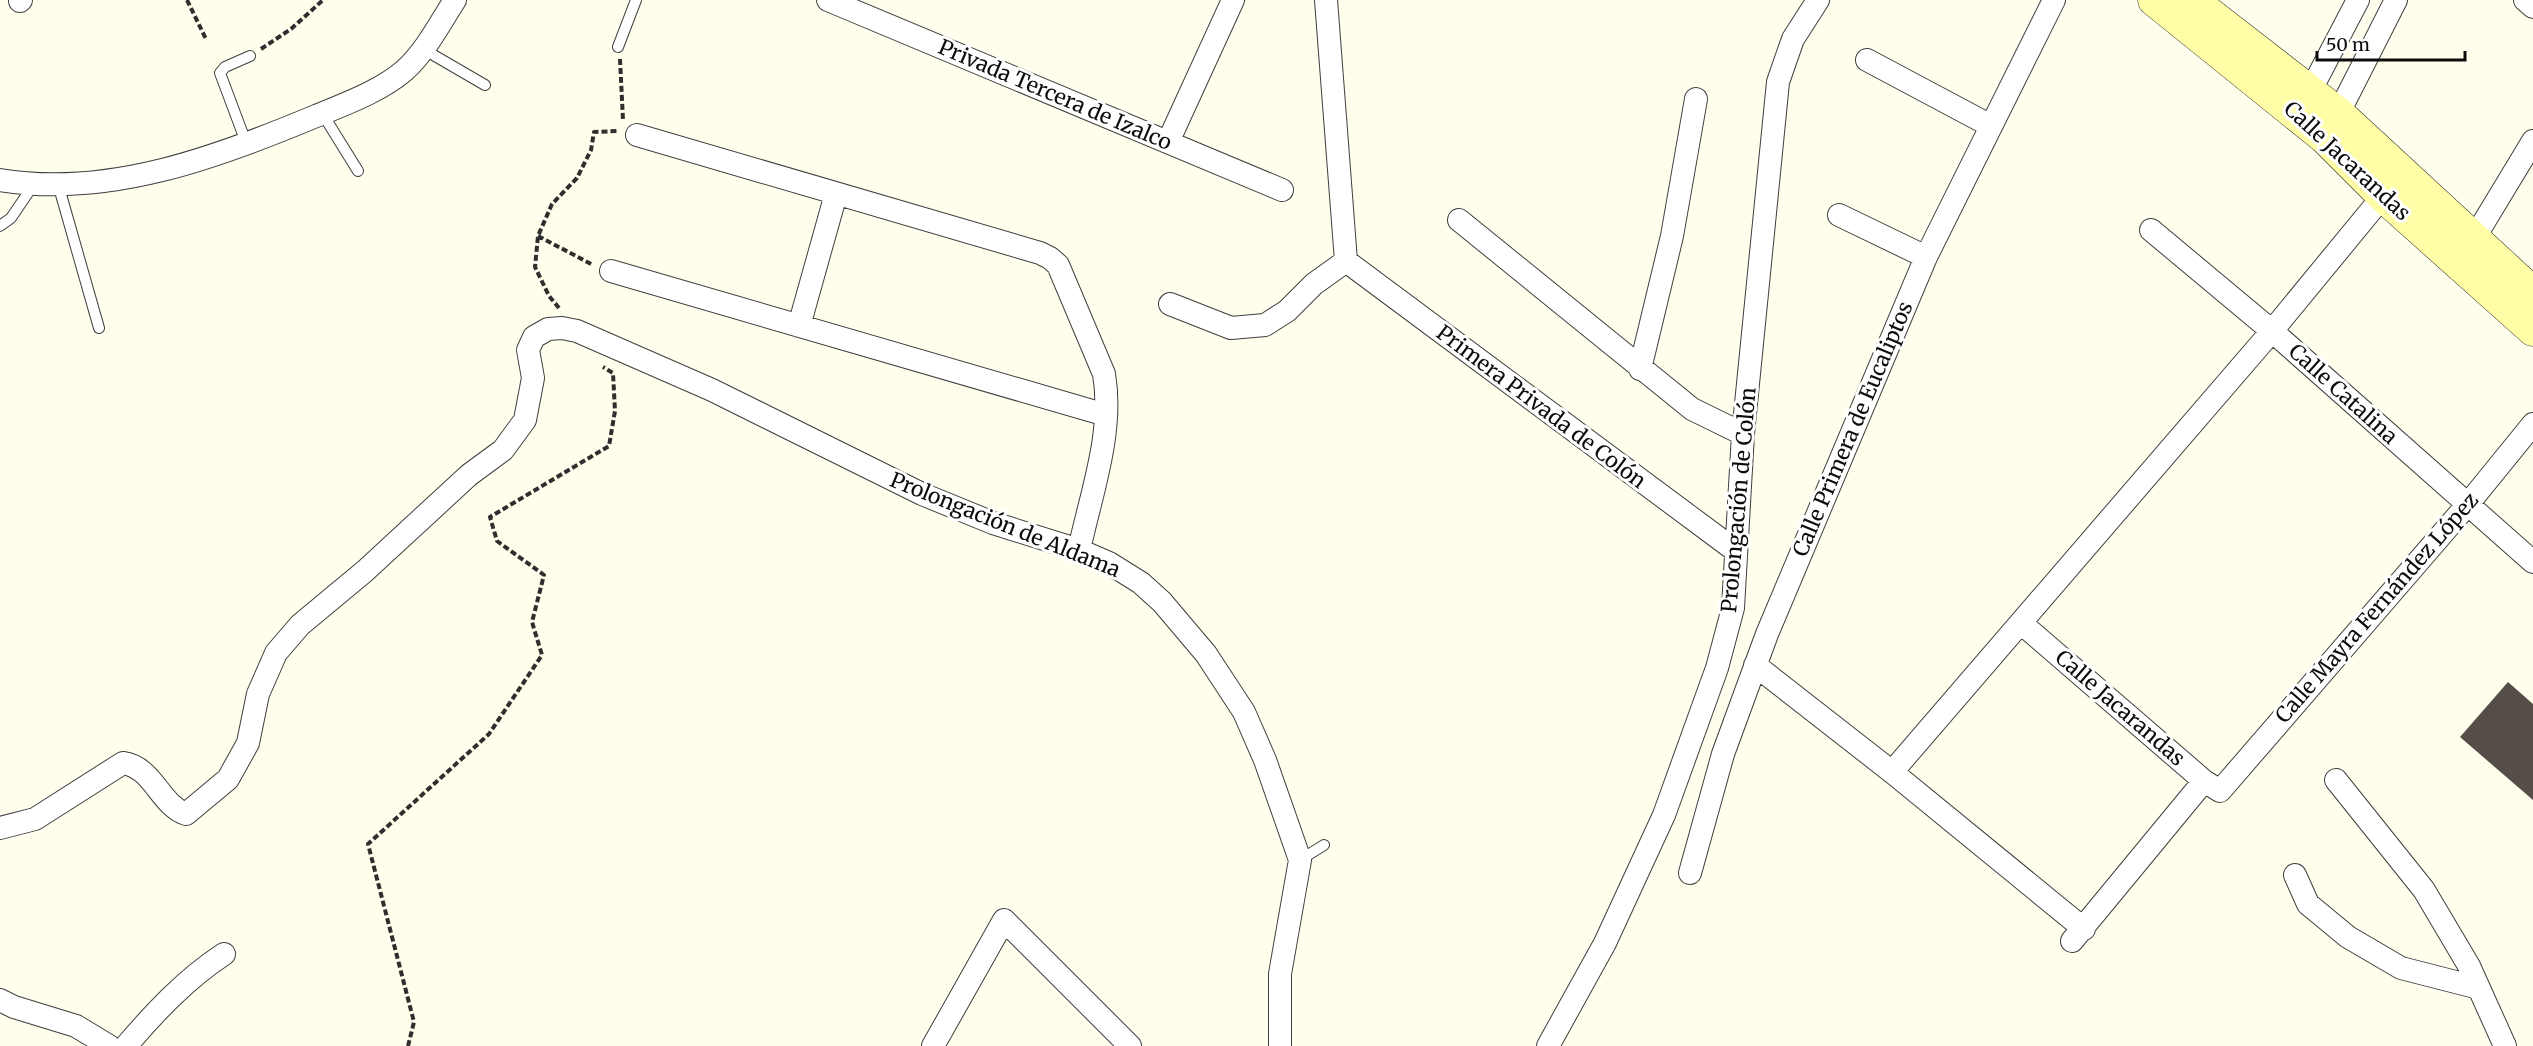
<svg xmlns="http://www.w3.org/2000/svg" width="2533" height="1046" font-family="Merriweather,serif">
<style>
.building{fill:#554e48}
.lines{fill:none;stroke-linecap:round;stroke-linejoin:round}
.lane-casing{stroke:#3f3f3f;stroke-width:12}
.street-casing{stroke:#3f3f3f;stroke-width:24}
.secondary-casing{stroke:#2e2e2e;stroke-width:33}
.path{stroke:#2e2e2e;stroke-width:4;stroke-dasharray:6 3;stroke-linecap:butt}
.lane{stroke:#fff;stroke-width:10}
.street{stroke:#fff;stroke-width:22}
.secondary{stroke:#fffda6;stroke-width:32}
.labels{text-anchor:middle;stroke-width:6;stroke-linejoin:round;paint-order:stroke}
.street-label{font-size:21px;fill:#0c0c0c;stroke:#fff}
</style>
<rect width="100%" height="100%" fill="#fffdeb"/>
<path class="building" d="M2508 682 2533 704V800L2460 737Z"/>
<g class="lines">
<g class="lane-casing">
<path id="lane" d="M618 47 636 0
M423 49 485 85
M322 113 358 171
M247 145 220 73 225 67 250 56
M58 184 99 328
M0 226 11 218 34 184
M1300 860 1324 845"/>
</g>
<g class="street-casing">
<path id="street" d="M828 0 1282 190
M1326 0 1346 261
M2525 0 2533 7
M20 1 21 0
M1867 60 1991 126
M2303 105 2358 0
M2332 126 2396 0
M637 135 1040 253 1050 258 1058 265 1104 374C1114 432 1091 494 1079 550
M1168 142 1233 0
M0 180C108 198 218 157 316 116 345 104 381 91 405 70 426 51 440 23 455 0
M1839 215 1926 257
M1459 220 1692 409 1743 434
M2151 230 2272 331 2533 562
M2467 250 2533 141
M1346 261 1736 551
M611 271 1106 415
M1170 304 1231 328 1265 325 1287 311 1314 284 1346 261
M799 326 836 194
M1640 369 1672 236 1696 99
M2021 623 2204 781 2220 791 2468 504 2533 424
M1755 665 1892 772 2084 929
M1892 772 2272 331 2383 196
M2336 780 2424 890 2469 966 2505 1046
M0 828 35 819 123 763C153 767 160 805 186 814L228 779 248 743 258 694 276 653 300 625 365 571 469 475 503 450 525 420 533 378 528 350 534 337 548 329 562 328 577 331 712 390 922 494 993 523 1079 550 1109 563 1141 583 1162 602 1206 654 1244 712 1265 760 1300 860 1280 974V1046
M1690 873 1723 754 1767 634 1926 257 2054 0
M2295 875 2308 904 2348 937 2401 968 2479 988
M2072 941 2204 781
M0 1000 14 1007 76 1026 109 1046
M126 1046C155 1012 186 979 224 954
M933 1046 1004 920 1130 1046
M1548 1046 1605 943 1664 815 1717 668 1733 608 1743 434 1778 82 1793 39 1818 0"/>
</g>
<g class="secondary-casing">
<path id="secondary" d="M2154 0 2325 138 2383 196 2533 330
M2192 0 2339 114 2533 293"/>
</g>
<path class="path" d="M187 0 206 39
M261 49 291 29 323 0
M620 59 623 120
M538 236 593 265
M559 308 549 296 535 267 538 236 552 204 577 178 591 150 594 132 618 131
M408 1046 414 1022 368 844 489 734 542 655 532 622 544 575 497 541 490 517 609 446 615 411 613 373 603 367"/>
<use href="#lane" class="lane"/>
<use href="#street" class="street"/>
<use href="#secondary" class="secondary"/>
</g>
<g class="labels">
<g class="street-label">
<text transform="translate(1055 95) rotate(23)" y="7">Privada Tercera de Izalco</text>
<text transform="translate(2347 161) rotate(43)" y="7">Calle Jacarandas</text>
<text transform="translate(2343 394) rotate(42)" y="7">Calle Catalina</text>
<text transform="translate(1541 407) rotate(37)" y="7">Primera Privada de Colón</text>
<text transform="translate(1853 429) rotate(-67)" y="7">Calle Primera de Eucaliptos</text>
<text transform="translate(1739 500) rotate(-85)" y="7">Prolongación de Colón</text>
<text transform="translate(1005 525) rotate(22)" y="7">Prolongación de Aldama</text>
<text transform="translate(2377 608) rotate(-49)" y="7">Calle Mayra Fernández López</text>
<text transform="translate(2120 708) rotate(41)" y="7">Calle Jacarandas</text>
</g>
</g>
<path d="M2317 51v9h148v-9" fill="none" stroke="#0c0c0c" stroke-width="3"/>
<text x="2326" y="51" font-size="18" fill="#0c0c0c" stroke="#ffffff" stroke-width="4.5" paint-order="stroke">50 m</text>
</svg>
